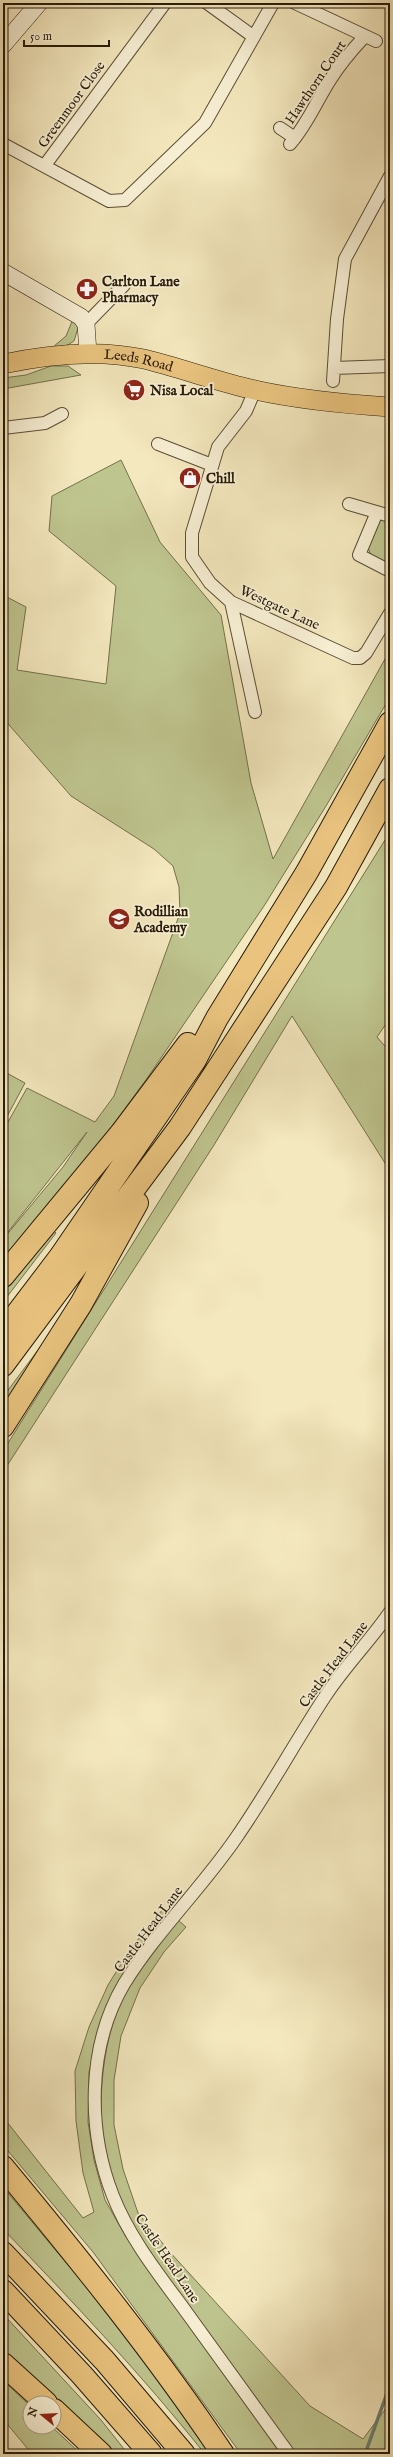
<svg xmlns="http://www.w3.org/2000/svg" width="393" height="2457" font-family="'IM FELL English',serif">
<style>
.green{fill:#bfc58f;stroke:#74704c;fill-rule:evenodd}
.lines{fill:none;stroke-linecap:round;stroke-linejoin:round}
.stream{stroke:#6e7d71;stroke-width:3.5}
.street-casing{stroke:#5b4e36;stroke-width:14}
.secondary-casing{stroke:#281b09;stroke-width:18}
.primary-casing{stroke:#281b09;stroke-width:20}
.highway-casing{stroke:#281b09;stroke-width:24}
.street{stroke:#f8f0d5;stroke-width:12}
.secondary{stroke:#f8f0d5;stroke-width:17}
.primary{stroke:#eac47f;stroke-width:19}
.highway{stroke:#eac47f;stroke-width:22}
.labels{text-anchor:middle;stroke-width:3.5;stroke-linejoin:round;paint-order:stroke}
.street-label{font-size:14px;fill:#281b09;stroke:#f8f0d5}
.poi-label{font-size:14px;font-weight:bold;fill:#281b09;stroke:#f8f0d5;text-anchor:start}
</style>
<rect width="100%" height="100%" fill="#f4e8be"/>
<filter id="stains"><feTurbulence type="fractalNoise" baseFrequency=".005" numOctaves="4"/><feColorMatrix values="0 0 0 0 .2 0 0 0 0 .09 0 0 0 0 .02 0 0 0 .5 -.17"/></filter>
<radialGradient id="worn" r=".72"><stop offset=".6" stop-color="#630" stop-opacity="0"/><stop offset="1" stop-color="#630" stop-opacity=".3"/></radialGradient>
<path class="green" d="M73 319 78 328 74 341 66 346 53 347 66 336Z
M51 366H68L81 375 3 389V378L26 375Z
M121 460 160 542 221 615 251 783 273 859 390 650V697L326 806 264 906 148 1077 92 1154 3 1259V1131L27 1088 95 1122 114 1096 180 913 179 887 173 866 154 849 71 796 3 718V595L26 607 17 670 106 684 116 586 49 531 52 496ZM87 1132 63 1167 4 1238V1237Z
M382 520 390 521V564L371 555 368 548 379 521Z
M390 832V1018L377 1037 390 1052V1171L292 1016 214 1145 3 1472V1451Z
M3 1071 25 1083 3 1124Z
M54 1231 56 1233 3 1302V1289Z
M64 1315 3 1410V1397Z
M163 1909 170 1915 99 2028 89 2072 88 2122 94 2160 105 2200 126 2237 281 2454H241L93 2252 3 2145V2117L83 2218 94 2212 83 2173 76 2121 75 2071 89 2027 108 1985 131 1948Z
M178 1920 186 1927 164 1952 140 1988 121 2036 114 2080V2125L123 2169 138 2213 168 2250 310 2406 363 2439 387 2407 390 2408V2454H296L135 2232C123 2208 112 2185 106 2158 95 2108 102 2031 129 1986 143 1963 161 1942 178 1920Z
M3 2187 117 2324 213 2454H205C142 2375 73 2302 3 2229Z
M3 2314 101 2420 128 2454H110L3 2353Z
M3 2380 30 2406V2427H52L81 2454H32L3 2419Z"/>
<g class="lines">
<path class="stream" d="M365 2454 390 2385"/>
<g class="street-casing">
<path id="street" d="M207 3 254 37
M295 3 376 41
M280 128 295 138
M3 144 109 201 125 200 205 123 273 3
M290 144C307 125 316 102 330 80 340 64 352 50 365 36
M45 165 165 3
M86 324 124 285
M334 368 390 366
M333 381 337 319 345 259 390 176
M255 390 246 411 218 447 192 533V557L210 583 231 602 353 658H360L366 653 390 613
M3 428 45 423 62 414
M158 444 212 465
M349 504 390 516
M377 512 359 555 390 571
M231 602 255 712
M289 2454C255 2407 221 2360 187 2313 160 2276 130 2239 113 2196 87 2130 87 2047 124 1984 156 1932 201 1889 236 1838 268 1792 295 1742 326 1695 345 1666 370 1641 390 1612"/>
</g>
<g class="secondary-casing">
<path id="secondary" d="M3 45 39 3
M3 272 81 317 86 324 88 353"/>
</g>
<g class="primary-casing">
<g id="primary">
<path id="s1" d="M3 364C49 354 98 349 144 359 181 368 218 382 255 390 300 400 344 404 390 407"/>
</g>
</g>
<g class="highway-casing">
<path id="highway" d="M3 1276 122 1132 188 1044
M3 1332 60 1257 195 1060 217 1018 307 872 390 723
M3 1365 180 1127 336 887 390 789
M3 1426 81 1304 137 1203
M3 2167C80 2260 156 2354 223 2454
M3 2253 105 2361 184 2454
M3 2291 82 2375 151 2454
M3 2364 46 2403
M54 2410 101 2454"/>
</g>
<use href="#street" class="street"/>
<use href="#secondary" class="secondary"/>
<use href="#primary" class="primary"/>
<use href="#highway" class="highway"/>
</g>
<defs>
<g id="pharmacy-disc" transform="scale(1.15)"><circle r="9.5" fill="#8f2418" stroke="#f8f0d5"/><path d="M-2-6h4v4h4v4h-4v4h-4v-4h-4v-4h4Z" fill="#fff"/></g>
<g id="supermarket-disc" transform="scale(1.15)"><circle r="9.5" fill="#8f2418" stroke="#f8f0d5"/><path d="M-6-5.5h2.5l.6 2H6L4.5 2H-2.5L-4.4-4H-6ZM-1.5 3.2a1.3 1.3 0 1 0 .1 0ZM3 3.2a1.3 1.3 0 1 0 .1 0Z" fill="#fff"/></g>
<g id="shop-disc" transform="scale(1.15)"><circle r="9.5" fill="#8f2418" stroke="#f8f0d5"/><path d="M-5-2.5h2.3a2.7 3.5 0 0 1 5.4 0H5L5.5 6h-11ZM-1.5-2.5h3a1.5 2.3 0 0 0-3 0Z" fill="#fff"/></g>
<g id="school-disc" transform="scale(1.15)"><circle r="9.5" fill="#8f2418" stroke="#f8f0d5"/><path d="M0-5L7-2L0 1L-7-2ZM-4 1L0 2.5L4 1V4Q0 6-4 4Z" fill="#fff"/></g>
</defs>
<g fill-rule="evenodd">
<use href="#pharmacy-disc" x="87" y="289"/>
<use href="#supermarket-disc" x="134" y="390"/>
<use href="#shop-disc" x="190" y="478"/>
<use href="#school-disc" x="119" y="919"/>
</g>
<g class="labels">
<g class="street-label">
<text transform="translate(315 82) rotate(-56)" y="5">Hawthorn Court</text>
<text transform="translate(71 104) rotate(-54)" y="5">Greenmoor Close</text>
<text dy="5" stroke="none"><textPath href="#s1" startOffset="137">Leeds Road</textPath></text>
<text transform="translate(280 607) rotate(25)" y="5">Westgate Lane</text>
<text transform="translate(333 1664) rotate(-53)" y="5">Castle Head Lane</text>
<text transform="translate(148 1929) rotate(-53)" y="5">Castle Head Lane</text>
<text transform="translate(168 2258) rotate(56)" y="5">Castle Head Lane</text>
</g>
<g class="poi-label">
<text x="102" y="286">Carlton Lane<tspan x="102" dy="16">Pharmacy</tspan></text>
<text x="150" y="395">Nisa Local</text>
<text x="206" y="483">Chill</text>
<text x="134" y="916">Rodillian<tspan x="134" dy="16">Academy</tspan></text>
</g>
</g>
<rect width="393" height="2457" fill="none" stroke="#f4e8be" stroke-width="16"/>
<rect x="4" y="4" width="385" height="2449" fill="none" stroke="#281b09" stroke-width="2"/>
<rect x="8" y="8" width="377" height="2441" fill="none" stroke="#281b09"/>
<g transform="translate(42 2415) rotate(288)"><circle r="19" fill="#f8f0d5" stroke="#a59b83"/>
<path d="M0-3L7 15L0 10L-7 15Z" fill="#8f2418"/>
<text y="-6" font-size="11" font-weight="bold" text-anchor="middle" fill="#281b09">N</text>
</g>
<path d="M24 40v6h85v-6" fill="none" stroke="#281b09" stroke-width="2"/>
<text x="30" y="40" font-size="12" fill="#281b09" stroke="#f8f0d5" stroke-width="3" paint-order="stroke">50 m</text>
<rect width="100%" height="100%" filter="url(#stains)"/>
<rect width="100%" height="100%" fill="url(#worn)"/>
</svg>
